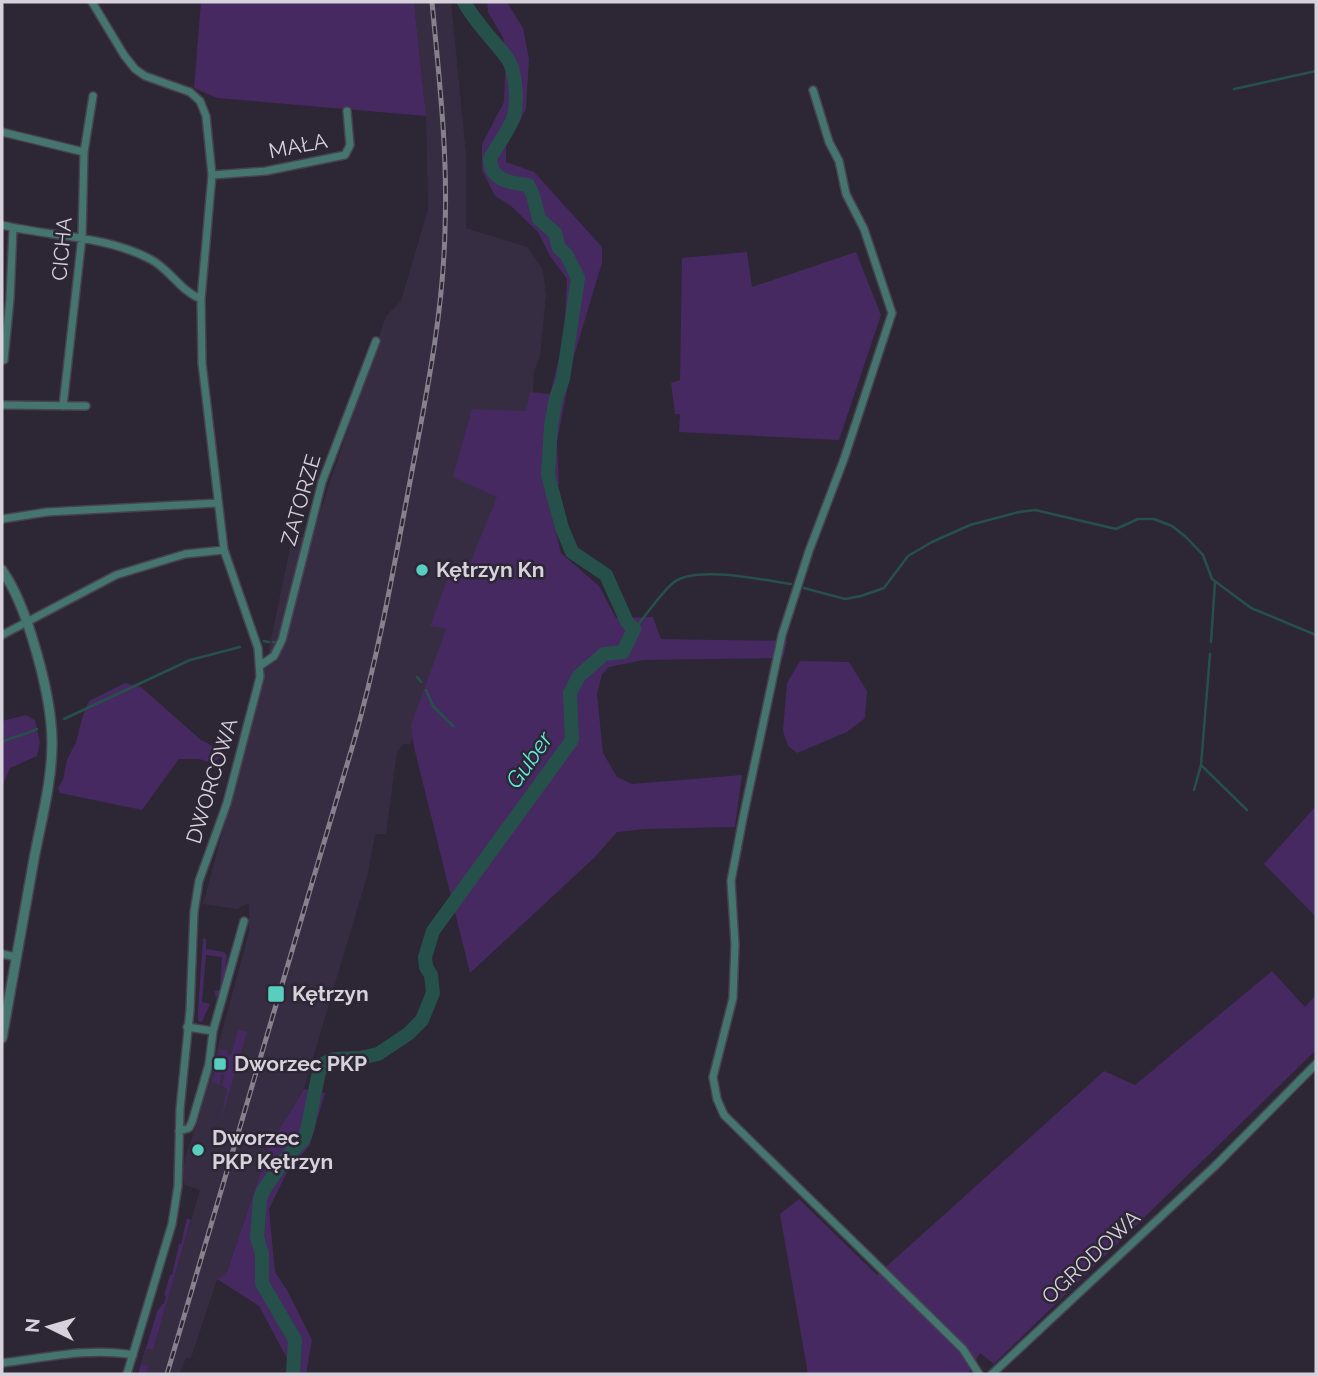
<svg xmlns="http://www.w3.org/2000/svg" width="1318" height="1376" font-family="Raleway,sans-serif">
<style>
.built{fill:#372d42}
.green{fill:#462961}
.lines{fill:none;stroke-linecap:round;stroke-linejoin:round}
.stream{stroke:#26514b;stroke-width:2.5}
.river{stroke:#26514b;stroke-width:14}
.minor-casing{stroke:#484150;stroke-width:10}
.tertiary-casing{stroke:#484150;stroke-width:12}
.minor{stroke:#44756e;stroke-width:7}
.tertiary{stroke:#44756e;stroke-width:9}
.rail-casing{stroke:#86818d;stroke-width:5}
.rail{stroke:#2d2635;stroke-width:2.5;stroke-dasharray:8;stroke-linecap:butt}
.poi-dot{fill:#58cec0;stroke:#2d2635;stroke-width:2.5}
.labels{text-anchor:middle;stroke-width:5;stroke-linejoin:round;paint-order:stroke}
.street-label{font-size:21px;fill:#d6d1db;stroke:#2d2635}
.poi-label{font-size:21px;font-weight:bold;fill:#d6d1db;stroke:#2d2635;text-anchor:start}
.water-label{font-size:23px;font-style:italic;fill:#61eadb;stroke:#2d2635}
</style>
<rect width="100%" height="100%" fill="#2d2635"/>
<path class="built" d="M414 2H451L466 154V228L527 247 543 270 546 295 540 356 534 371 529 470 478 592 410 744H403L397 752 386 834H375L368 873 304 1088 270 1144 226 1275 217 1280 191 1358H186L179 1374H146L149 1367 142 1365 147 1349 153 1350 200 1190 185 1185 182 1174 186 1155 197 1124 249 932V903L237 909 203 904 260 693 292 538 312 536 386 316 401 301 428 209 426 116Z"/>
<path class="green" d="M201 2H414L426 116 217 98 194 88Z
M487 2H507L523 28 529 59 526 109 519 123 506 139V162L534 172 602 247V263L573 359 557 442 559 484 545 489 561 553 599 586 616 618 653 617 661 639 787 641 783 658 643 660 609 667 602 674 597 694 603 753 617 777 632 784 742 775 735 827 645 829 617 832 594 858 470 973 414 747 411 725 446 629 430 626 452 567 466 573 497 497 453 477 472 409 526 411 530 392 550 394 564 338 567 279 550 256 538 232 511 206 495 196 482 170V144L504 102 506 53 503 38 488 12Z
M747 252 752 287 856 252 881 315 839 440 679 432 680 414H675L671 383 680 380 682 258Z
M800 661 849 662 867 691 865 718 847 732 797 753 788 746 783 731 787 683Z
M125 683 141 687 201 740 218 749 221 757 212 763 199 759H179L142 810 60 793 58 788 63 780 67 760 76 742 83 715 89 701Z
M26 715 35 720 40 743 37 756 10 768 2 787V721Z
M1316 806V917L1264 864Z
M203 938 206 939V949L224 952 227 956C225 970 225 987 216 998L214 991 220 990 222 957 206 955 202 1002 210 1004 202 1022 198 1021V1010Z
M1272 971 1305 1007 1316 995V1050L994 1364 980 1353 968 1374H808L780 1214 799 1199 877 1275 1104 1071 1135 1085Z
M238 1030 247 1032 221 1120 227 1089 222 1086 225 1074H221L220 1085 212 1082 216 1067H221L222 1061 218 1059 219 1050H228L227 1054 231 1055Z
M304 1089 325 1093 310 1145 287 1172 269 1209 275 1272 287 1290 312 1340 306 1374H286L289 1362 259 1306 217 1279 226 1275 270 1144Z
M187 1218 191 1220 153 1350 147 1349 142 1364 149 1367 146 1374H138L157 1312 162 1304H164L166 1296 164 1295 170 1275H172L179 1244H181Z"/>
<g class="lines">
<path class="stream" d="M1234 89 1316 71
M804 588 845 599 861 596 884 588 908 556 932 542 970 525 1019 512 1035 510 1116 529 1138 519H1154L1172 526 1186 537 1203 555 1212 579 1251 608 1316 635
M634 629C647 615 658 596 673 583 694 565 764 580 791 584
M264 641 269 642
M273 642 276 643
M1211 642 1215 582
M417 677 421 682
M426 690 433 706 453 726
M64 719 190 660 240 647
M2 742C14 736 25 735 37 729
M1202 766 1247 810
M1194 790 1201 765 1210 654"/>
<path class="river" d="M293 1374 295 1340 262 1283V1254L257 1237 260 1199 263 1191 284 1160 303 1140 307 1130 319 1072 325 1063 334 1059 360 1058 378 1054 408 1034 422 1020 433 993 431 975 426 967 425 957 433 931 572 740 570 693 579 676 604 654 623 652 634 629 627 622 606 575 572 552 562 528 548 475 551 426 556 398 563 379 578 278 566 254 559 248 555 233 539 219 533 195 528 185C510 183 490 180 490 159 497 145 509 131 514 116 518 101 516 70 507 58 493 39 476 24 464 2"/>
<g class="minor-casing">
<path id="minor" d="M92 2 124 55 135 69 145 76 190 92 200 101 206 116 212 175 201 299 202 363 224 550 258 648 260 677 227 803 199 881 194 912 190 1010 180 1109 178 1186 172 1224 127 1374
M813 90 829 142 839 161 846 194 864 229 892 313 844 459 809 551 782 635 743 818 731 881 735 944 733 998 713 1077 717 1099 724 1115 963 1349 979 1374
M2 132 84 152
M212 175 266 171 345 155 350 145 347 111
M2 225C51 237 104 235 150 259 170 269 180 291 201 299
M4 360 10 299 13 228
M4 405 86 406
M63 406 82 237 84 152 93 96
M2 519 47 512 218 503
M2 635 116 575 185 554 224 550
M261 665 274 656 282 640 322 482 376 341
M2 954 16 957
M187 1027 213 1031
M179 1131 189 1128 192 1122 209 1064 213 1031 244 921
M2 1363C44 1358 91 1347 133 1355
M992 1374 1215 1166 1316 1064"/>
</g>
<g class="tertiary-casing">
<path id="tertiary" d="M2 570C28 607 52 697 52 743 52 782 41 821 34 859 23 919 13 978 2 1038"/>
</g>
<use href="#minor" class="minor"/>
<use href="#tertiary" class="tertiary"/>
<g class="rail-casing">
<path id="rail" d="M167 1374 354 741C378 657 393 572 409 487 425 401 443 317 445 230 448 153 439 77 432 2"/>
</g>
<use href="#rail" class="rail"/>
</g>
<g class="poi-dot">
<circle cx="422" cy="570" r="7"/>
<rect x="267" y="985" width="18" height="18" rx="3.5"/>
<rect x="213" y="1057" width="14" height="14" rx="3.5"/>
<circle cx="198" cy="1150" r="7"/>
</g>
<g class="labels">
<g class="street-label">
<text transform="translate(298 146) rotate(-11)" y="7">MAŁA</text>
<text transform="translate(62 249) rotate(-85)" y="7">CICHA</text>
<text transform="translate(301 500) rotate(-74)" y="7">ZATORZE</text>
<text transform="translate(212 781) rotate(-73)" y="7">DWORCOWA</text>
<text transform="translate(1091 1257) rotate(-43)" y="7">OGRODOWA</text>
</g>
<g class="poi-label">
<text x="436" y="577">Kętrzyn Kn</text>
<text x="292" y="1001">Kętrzyn</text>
<text x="234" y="1071">Dworzec PKP</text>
<text x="212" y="1145">Dworzec<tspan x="212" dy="24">PKP Kętrzyn</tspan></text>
</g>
<g class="water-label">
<text transform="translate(529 760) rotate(-55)" y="8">Guber</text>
</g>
</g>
<rect width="1318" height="1376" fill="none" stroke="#d6d1db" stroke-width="7"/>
<g transform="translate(49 1327) rotate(275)" stroke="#2d2635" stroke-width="5" paint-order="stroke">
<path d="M0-5L12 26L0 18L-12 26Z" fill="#d6d1db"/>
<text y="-10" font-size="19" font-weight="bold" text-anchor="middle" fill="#d6d1db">N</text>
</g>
</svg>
